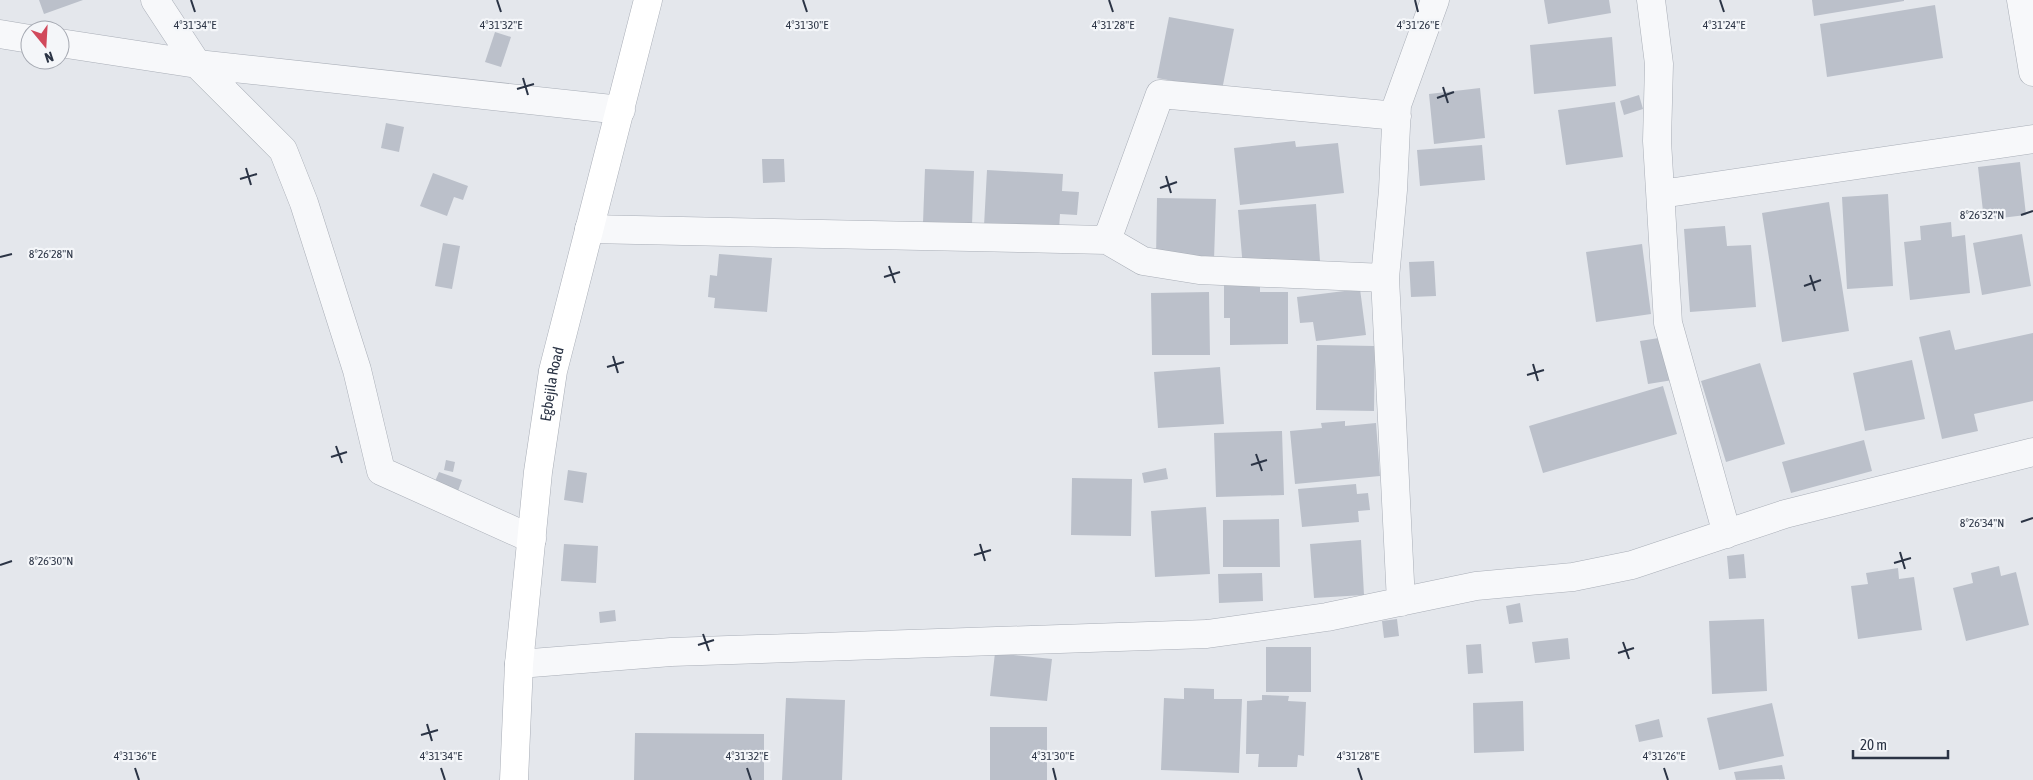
<svg xmlns="http://www.w3.org/2000/svg" width="2033" height="780" font-family="'Asap Condensed',sans-serif">
<style>
.building{fill:#bbc0ca}
.lines{fill:none;stroke-linecap:round;stroke-linejoin:round}
.street-casing{stroke:#a9aeb7;stroke-width:29}
.secondary-casing{stroke:#a9aeb7;stroke-width:29}
.street{stroke:#f7f8fa;stroke-width:28}
.secondary{stroke:#fff;stroke-width:28}
.ticks{fill:none;stroke:#2b3445;stroke-width:2}
.labels{text-anchor:middle;stroke-width:4.5;stroke-linejoin:round;paint-order:stroke}
.street-label{font-size:15px;fill:#2b3445;stroke:#f4f6f9}
.ticks-label{font-size:12px;text-anchor:middle;fill:#2b3445;stroke:#f4f6f9;stroke-width:4.5;stroke-linejoin:round;paint-order:stroke}
</style>
<rect width="100%" height="100%" fill="#e4e7ec"/>
<path class="building" d="M39 0H83L44 14Z
M1544 0H1609L1611 13 1548 24Z
M1812 0H1904V1L1814 16Z
M1935 5 1943 58 1827 77 1820 24Z
M1169 17 1234 29 1222 90 1157 78Z
M495 32 511 37 501 67 485 62Z
M1612 37 1616 86 1534 94 1530 45Z
M1480 88 1485 138 1434 144 1429 94Z
M1639 95 1643 109 1624 115 1620 101Z
M1615 102 1623 157 1566 165 1558 110Z
M386 123 404 127 399 152 381 148Z
M1295 141 1296 147 1338 143 1344 193 1240 205 1234 148Z
M1482 145 1485 180 1420 186 1417 150Z
M762 159H784L785 182 763 183Z
M2020 162 2026 215 1984 220 1978 167Z
M925 169 974 171 972 225 923 223Z
M987 170 1063 174 1062 191 1079 192 1077 215 1060 214 1059 230 984 226Z
M433 173 468 186 463 200 454 197 447 216 420 206Z
M1888 194 1893 286 1847 289 1842 197Z
M1157 198 1216 199 1214 260 1156 259Z
M1829 202 1849 331 1782 342 1762 213Z
M1316 204 1320 261 1243 268 1238 210Z
M1951 222 1952 237 1965 235 1970 293 1910 300 1904 242 1921 240 1920 226Z
M1725 226 1727 246 1751 245 1756 307 1690 312 1684 229Z
M2022 234 2031 286 1982 295 1973 243Z
M443 243 460 246 452 289 435 286Z
M1642 244 1651 314 1596 322 1586 252Z
M719 254 772 258 767 312 714 308 715 298 708 297 710 275 717 276Z
M1434 261 1436 296 1411 297 1409 262Z
M1260 284V292H1288V344L1230 345V318H1224V285Z
M1360 289 1366 335 1316 341 1313 322 1300 323 1297 297Z
M1209 292 1210 355H1152L1151 293Z
M1950 330 1955 350 2033 333V401L1974 414 1978 431 1942 439 1919 337Z
M1665 337 1673 380 1648 384 1640 341Z
M1317 345 1375 346 1374 411 1316 410Z
M1912 360 1925 419 1865 431 1853 373Z
M1760 363 1785 444 1726 462 1701 381Z
M1220 367 1224 424 1158 428 1154 372Z
M1663 386 1677 434 1543 473 1529 426Z
M1345 421V426L1376 423 1380 476 1295 484 1290 431 1322 428 1321 423Z
M1282 431 1284 495 1216 497 1214 433Z
M1864 440 1872 471 1791 493 1782 462Z
M446 460 455 462 453 472 444 470Z
M1166 468 1168 479 1144 483 1142 473Z
M568 470 587 473 583 503 564 500Z
M439 472 462 480 457 494 433 486Z
M1072 478 1132 479 1131 536 1071 535Z
M1356 484 1357 494 1368 493 1370 510 1358 511 1359 522 1302 527 1298 489Z
M1206 507 1210 574 1155 577 1151 511Z
M1279 519 1280 567H1223V520Z
M1361 540 1364 595 1314 598 1310 544Z
M564 544 598 546 596 583 561 581Z
M1744 554 1746 578 1729 579 1727 556Z
M1999 566 2001 576 2016 572 2029 625 1966 641 1953 588 1973 583 1971 573Z
M1898 568 1899 579 1914 577 1922 630 1858 639 1851 586 1868 584 1866 573Z
M1262 573 1263 601 1219 603 1218 574Z
M1520 603 1523 622 1509 624 1506 606Z
M615 610 616 621 600 623 599 612Z
M1397 619 1399 636 1384 638 1382 621Z
M1764 619 1767 691 1712 694 1709 621Z
M1568 638 1570 659 1535 663 1532 642Z
M1481 644 1483 673 1468 674 1466 645Z
M1266 647H1311V692H1266Z
M995 653 1052 659 1047 701 990 696Z
M1184 688 1214 689V699H1242L1239 773 1161 770 1164 698 1184 699Z
M1262 695 1289 696 1288 701 1306 702 1304 756 1298 755 1297 767H1258L1259 754H1246L1247 701 1262 700Z
M786 698 845 700 842 780H782Z
M1523 701 1524 751 1474 753 1473 703Z
M1772 703 1784 756 1719 770 1707 718Z
M1659 719 1663 737 1639 742 1635 725Z
M990 727H1047V780H990Z
M635 733 764 734V780H634Z
M1782 765 1785 779 1736 780 1734 772Z"/>
<g class="lines">
<g class="street-casing">
<path id="street" d="M155 0 197 64 283 150 304 203 357 370 381 471 532 539
M1651 0 1659 64 1657 141 1668 323 1727 534
M2021 0 2033 72
M0 34 30 39
M60 43 197 64 621 110
M1661 194 2033 139
M589 229 1107 240 1143 261 1199 270 1385 278
M1107 240 1160 94 1397 116
M1401 602 1385 278 1393 190 1397 105 1435 0
M519 664 671 652 1207 634 1327 617 1476 586 1573 577 1632 565 1785 514 2033 452"/>
</g>
<g class="secondary-casing">
<g id="secondary">
<path id="s1" d="M514 780 519 664 538 472 553 371 648 0"/>
</g>
</g>
<use href="#street" class="street"/>
<use href="#secondary" class="secondary"/>
</g>
<path class="ticks" d="M191 0 195 12M497 0 501 12M803 0 807 12M1109 0 1113 12M1415 0 1418 12M1720 0 1724 12M523 78 528 95M1443 87 1448 103M517 89 534 84M1437 98 1454 92M246 168 251 185M1166 176 1171 193M240 179 257 174M1160 188 1177 182M2021 215 2033 211M0 257 12 254M889 266 895 283M1810 275 1815 291M884 277 900 272M1804 286 1821 280M613 356 618 373M1533 364 1538 381M607 367 624 362M1527 375 1544 370M336 446 342 463M1256 454 1262 471M331 457 347 452M1251 465 1267 460M2021 522 2033 518M980 544 985 561M1900 552 1905 569M974 555 991 550M1894 563 1911 558M0 565 12 561M703 634 709 651M1623 642 1629 659M698 645 714 640M1618 653 1634 648M427 724 432 741M421 735 438 730M135 768 139 780M441 768 445 780M747 768 751 780M1053 768 1056 780M1358 768 1362 780M1664 768 1668 780"/>
<g class="labels">
<g class="street-label">
<text dy="5" stroke="none"><textPath href="#s1" startOffset="398">Egbejila Road</textPath></text>
</g>
</g>
<g class="ticks-label">
<text x="195" y="29">4°31'34"E</text>
<text x="501" y="29">4°31'32"E</text>
<text x="807" y="29">4°31'30"E</text>
<text x="1113" y="29">4°31'28"E</text>
<text x="1418" y="29">4°31'26"E</text>
<text x="1724" y="29">4°31'24"E</text>
<text x="1982" y="219">8°26'32"N</text>
<text x="51" y="258">8°26'28"N</text>
<text x="1982" y="527">8°26'34"N</text>
<text x="51" y="565">8°26'30"N</text>
<text x="135" y="760">4°31'36"E</text>
<text x="441" y="760">4°31'34"E</text>
<text x="747" y="760">4°31'32"E</text>
<text x="1053" y="760">4°31'30"E</text>
<text x="1358" y="760">4°31'28"E</text>
<text x="1664" y="760">4°31'26"E</text>
</g>
<g transform="translate(45 45) rotate(162)"><circle r="24" fill="#f4f6f9" stroke="#a4a8b1"/>
<path d="M0-4L9 19L0 12L-9 19Z" fill="#d1495b"/>
<text y="-8" font-size="14" font-weight="bold" text-anchor="middle" fill="#2b3445">N</text>
</g>
<path d="M1853 750v8h95v-8" fill="none" stroke="#2b3445" stroke-width="2.5"/>
<text x="1860" y="750" font-size="15" fill="#2b3445" stroke="#f4f6f9" stroke-width="4" paint-order="stroke">20 m</text>
</svg>
